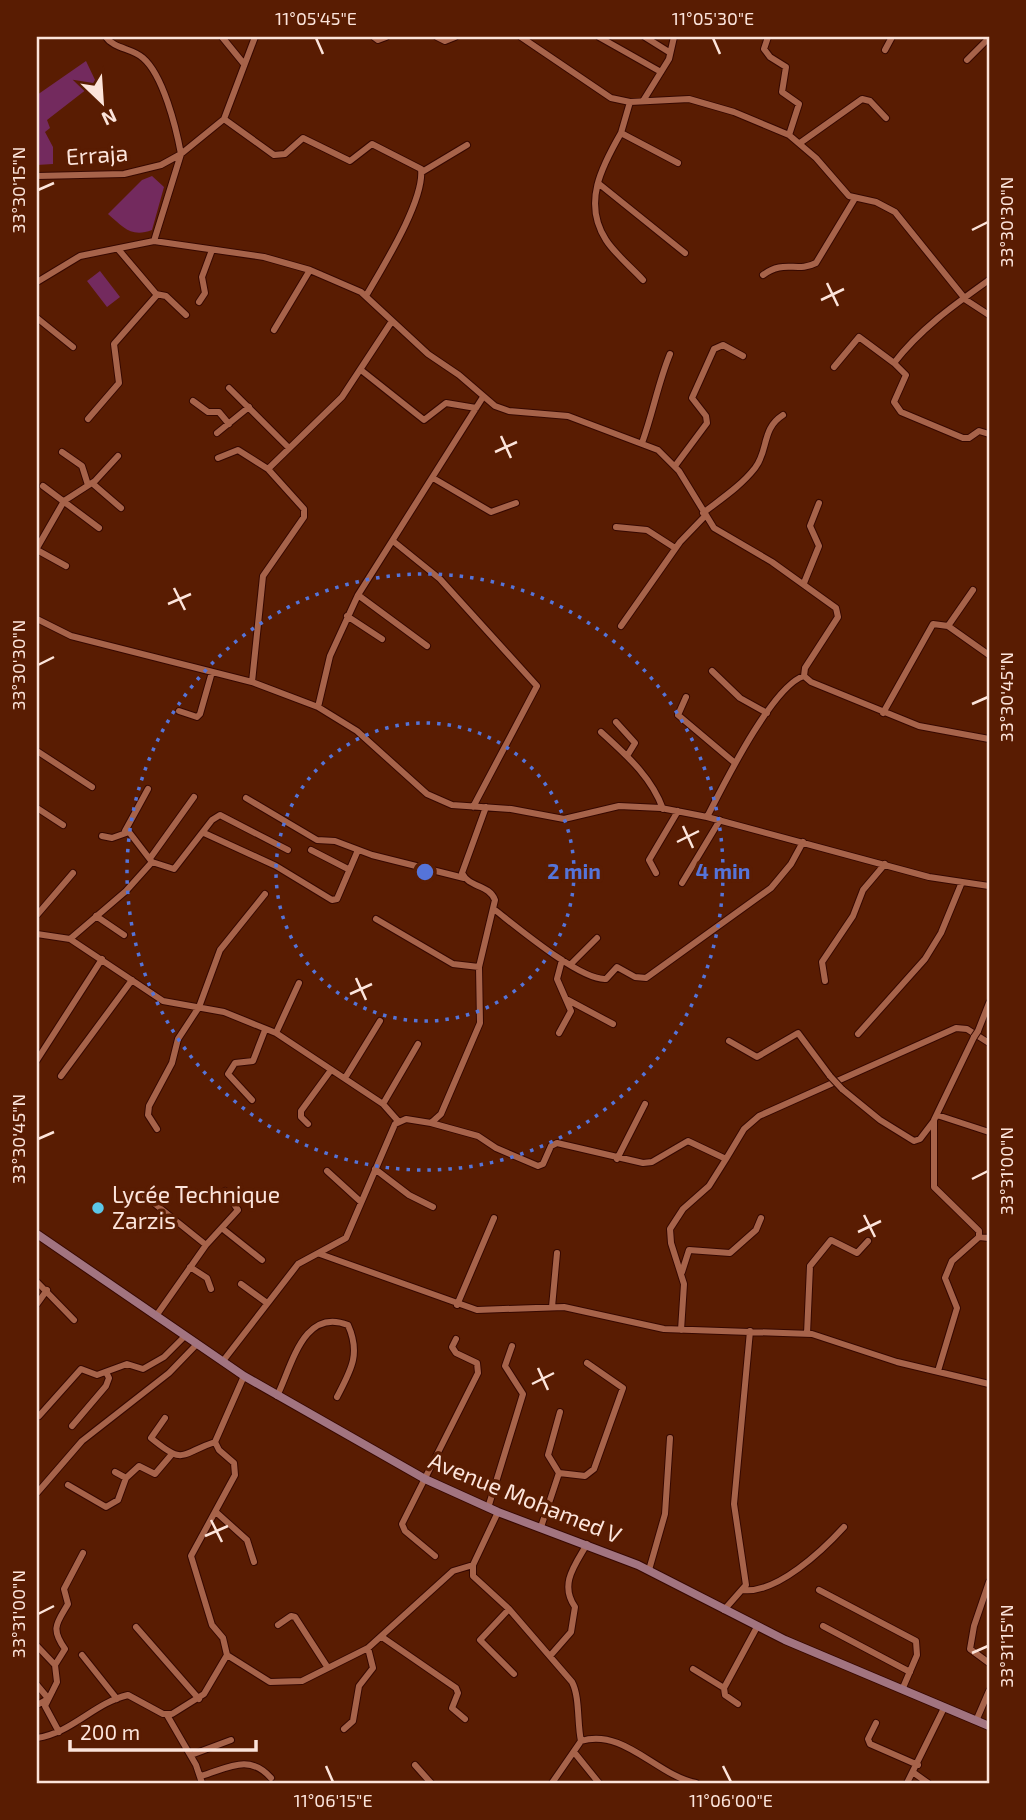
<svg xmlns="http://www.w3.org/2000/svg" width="1026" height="1820" font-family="'Exo 2',sans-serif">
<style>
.green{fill:#732a5e}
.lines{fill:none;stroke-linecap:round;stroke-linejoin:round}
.minor-casing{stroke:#360800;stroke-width:8}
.secondary-casing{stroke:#360800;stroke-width:10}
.minor{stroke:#a7634a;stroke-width:6}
.secondary{stroke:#a27480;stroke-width:8}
.minor-bridge-casing{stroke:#360800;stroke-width:8;stroke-linecap:butt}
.minor-bridge{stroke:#a7634a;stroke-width:6}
.ticks{fill:none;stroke:#fce4db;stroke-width:2.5}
.ring{fill:none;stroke:#5574d9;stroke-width:3.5;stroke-dasharray:3.5 7}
.poi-dot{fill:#5cc7e8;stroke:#591c02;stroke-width:2.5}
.labels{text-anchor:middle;stroke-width:7;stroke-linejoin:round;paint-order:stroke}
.street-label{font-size:23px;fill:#fce4db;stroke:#591c02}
.poi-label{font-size:23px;fill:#fce4db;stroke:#591c02;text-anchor:start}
.centre{fill:#5574d9;stroke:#591c02;stroke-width:3.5}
.ring-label{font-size:21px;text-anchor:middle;font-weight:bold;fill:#5574d9;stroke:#591c02;stroke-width:7;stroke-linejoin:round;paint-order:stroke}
.neatline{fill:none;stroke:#fce4db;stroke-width:2.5}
.ticks-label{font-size:18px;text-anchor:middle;fill:#fce4db}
</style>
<rect width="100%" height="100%" fill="#591c02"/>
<path class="green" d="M86 61 96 82 47 120 50 128 45 132 53 147V164L37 165V95Z
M152 176 164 187 152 230C131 238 123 227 108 214L142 180Z
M100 271 120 297 107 307 87 281Z"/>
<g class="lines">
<g class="minor-casing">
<path id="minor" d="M106 37C114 49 132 48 143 58 163 75 176 127 181 154L154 241
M222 37 244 64
M374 37 378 40 386 37
M437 37 445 41 455 37
M521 37 611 98 630 102 689 99 734 112 789 135 816 158 849 196 876 202 895 212 966 300 989 315
M599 37 661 72
M645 37 669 52
M768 37 764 49 770 57 786 67 782 92 799 104 789 135
M885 50 892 37
M967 60 989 38
M643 101 669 59 674 37
M630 102 621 133 678 163
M224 119 274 155 285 154 303 138 350 161 372 144 421 169C425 200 382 268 366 296
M621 133C602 166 582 203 606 240 615 254 631 267 643 280
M800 143 862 99 870 101 886 118
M422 172 467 145
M37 176 124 174 161 165 181 154 224 119 255 37
M598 183 685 253
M763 275C784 259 797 273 816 263L854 200
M989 280C954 305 920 329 894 363L906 375 894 402 901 412 963 438H969L979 431 989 434
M37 282 80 256 154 241 264 257 310 270 361 292 428 354 459 375 495 406 509 411 568 416 658 450 679 471 714 528 772 562 836 608 838 617 805 668 804 676 811 682 919 726 989 739
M156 294 166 296 186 315
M199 302 205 293 202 277 212 250
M37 318 73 347
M274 330 310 270
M834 367 859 337 894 363
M361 370 424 420 446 403 476 408
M229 388 289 448
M193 401 208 412H219L229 424
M88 419 119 383 114 344 157 295 118 249
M217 433 249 407
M642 443C653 413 658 383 670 354
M62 452 82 466 88 485
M218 458 238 450 268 469
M675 466 707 423 706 416 692 398 714 349 723 345 743 356
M433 478 491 512 516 503
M92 483 121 508
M43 486 99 528
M703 513C721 499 741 486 755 468 769 450 761 429 783 415
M616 527 647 530 675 548
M393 541 440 579 537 686 473 807
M37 548 64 501 95 481 118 456
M37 550 66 566
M804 583 819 546 810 526 819 503
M358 595 427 646
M347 616 382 639
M37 619 71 636 252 682 318 707 357 731 427 794 452 805 511 809 564 819 619 806 661 808 707 817 929 877 989 886
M621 626 680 542 705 516
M948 626 973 590
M712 671 740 698 767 713
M252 682 263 576 304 517V509L268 469 342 397 392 321
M686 697 678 715 735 763
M318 707 330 656 358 595 483 397
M179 711 197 717 200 714 212 672
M883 713 933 624 948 626 989 655
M616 722 635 743 627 756
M601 732C626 755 651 776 663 809
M37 751 92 787
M246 798 317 840 335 841 372 855 464 878
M37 808 63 825
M707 817C723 786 772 686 804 676
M125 831 148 789
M204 833 276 866 332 900 337 899 358 850
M311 850 348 869
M151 857 194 797
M152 862 174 869 212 820 220 815 288 850
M656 873 649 860 678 811
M682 883 720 820
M495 910C517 927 581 981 606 979L617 967 635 977 646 978 771 888 791 864 803 842
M37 915 73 873
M96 916 124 935
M376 919 453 964 479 967
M37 934 70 939 163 1001 224 1012 276 1033 383 1104 398 1121
M70 939 126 891 152 862 129 832 112 838 102 836
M570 965 597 938
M825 981 822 962 853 916 863 890 885 864
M568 1000 613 1024
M978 1031 989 1003
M276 1033 299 983
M559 1033 571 1011 557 979 562 960
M858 1034 925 959 941 933 962 882
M729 1041 757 1057 798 1033 830 1076
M37 1060 102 959
M61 1076 132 980
M345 1078 380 1021
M842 1089 880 1120 914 1141 920 1139 933 1122
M252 1100 228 1074 235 1063 253 1061 265 1030
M383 1104 418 1044
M937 1115 989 1132
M431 1123 478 1136 496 1148 538 1166 543 1164 551 1146 557 1143 643 1163 652 1162 688 1141 726 1159 709 1186 683 1209 670 1229 671 1243 684 1284 681 1330
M308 1124 301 1117V1111L331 1070
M157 1129 148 1115 149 1106 172 1063 178 1039 199 1007 220 950 265 894
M617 1159 645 1104
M726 1159 744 1129 759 1116 956 1028 967 1029 989 1043
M375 1169 409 1195 433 1207
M327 1171 361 1202
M145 1196 206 1245
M223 1229 262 1260
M979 1237 989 1238
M320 1254 477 1310 564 1307 664 1329 812 1334 897 1362 989 1384
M190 1267 207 1278 211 1289
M682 1272 689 1250 730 1253 756 1230 761 1218
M37 1282 74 1320
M241 1284 267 1303
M37 1304 47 1290
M457 1305 494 1218
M552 1307 557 1253
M156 1316 206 1245 238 1210 225 1191
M807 1334 810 1266 831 1240 857 1253 868 1241
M223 1361 298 1264 346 1238 395 1124 406 1119 431 1123 441 1114 480 1023 479 967 495 900C489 884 469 888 462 873L486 807
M938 1371 957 1308 945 1278 952 1261 979 1237V1231L934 1187V1120L974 1037
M277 1396C292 1366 303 1307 348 1325 361 1354 351 1370 337 1397
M39 1416 81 1369 97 1375 127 1364 143 1369 164 1357 185 1336
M165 1418 151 1438C185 1466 179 1454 215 1442
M72 1426 106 1386 109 1378 106 1372
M115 1472 126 1478 139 1466 155 1474 172 1454
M559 1473 585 1476 594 1469 623 1388 587 1363
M68 1485 106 1507 118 1500 126 1478
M37 1493 82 1441 169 1373 197 1344
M488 1508 523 1394 505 1366 512 1346
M498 1512 473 1565V1576L509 1609 572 1682C580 1697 577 1723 581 1741L552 1783
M217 1513 247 1540 254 1562
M541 1527 559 1473 548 1455 560 1412
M435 1556 405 1531 402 1524 478 1373 477 1363 456 1353 452 1347 456 1339
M649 1570 665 1514 670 1438
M989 1582 974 1626 970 1649 989 1663
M743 1590C777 1594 823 1550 844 1527
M819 1590 916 1641 917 1655 902 1690
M509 1609 480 1640 514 1674
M724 1610 746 1585 734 1504 750 1331
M278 1625 291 1616 295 1617 328 1668
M823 1626 910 1672
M136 1627 199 1699
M382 1637 456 1688 458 1693 452 1708 465 1719
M37 1646 55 1665
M82 1655 117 1699
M227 1655 223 1638 212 1625 191 1556 235 1475 234 1463 219 1450 215 1442 244 1376
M550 1656 571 1632 575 1607C559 1584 575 1565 587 1544
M693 1669 724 1688
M37 1685 47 1697
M738 1704 725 1695 724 1688 757 1627
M37 1705 46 1700
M167 1715 196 1765 202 1783
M976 1721 989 1691
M876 1723 868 1739 870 1744 918 1765
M344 1729 353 1721 359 1686 373 1668 368 1648
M59 1732 45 1706 57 1682 55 1665 65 1649C50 1628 57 1623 68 1604L64 1589 83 1553
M37 1738C72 1733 94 1703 128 1695L163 1714H172L204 1694 227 1655 270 1682 302 1681 368 1648 453 1571 473 1565
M581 1741C624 1728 656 1775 696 1783
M574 1752 599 1783
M191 1755 231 1740
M415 1765 431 1783
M914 1773 928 1783
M201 1776C228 1768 249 1753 271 1778
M907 1783 944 1708"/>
</g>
<g class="secondary-casing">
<path id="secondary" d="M37 1234 244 1376 425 1479 498 1512 638 1565 785 1640 989 1726"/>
</g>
<use href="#minor" class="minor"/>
<use href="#secondary" class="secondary"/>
<g class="minor-bridge-casing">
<path id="minor-bridge" d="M974 1037 978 1031
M830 1076 842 1089"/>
</g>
<use href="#minor-bridge" class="minor-bridge"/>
</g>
<path class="ticks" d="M316 38 323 54M713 38 720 54M38 190 54 183M972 230 988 222M827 283 838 306M821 300 844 289M501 436 511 458M495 452 517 442M174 588 185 610M168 604 191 594M38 665 54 657M972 704 988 697M683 826 693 848M677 842 699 831M356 978 366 1000M350 994 372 984M38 1139 54 1132M972 1179 988 1171M864 1215 875 1237M858 1232 881 1221M538 1368 548 1390M532 1384 554 1373M211 1520 222 1542M205 1536 228 1526M38 1614 54 1606M972 1653 988 1646M326 1766 333 1782M723 1766 731 1782"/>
<g class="ring">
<circle cx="425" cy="872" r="149"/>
<circle cx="425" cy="872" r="298"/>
</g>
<circle class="poi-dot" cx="98" cy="1208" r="7"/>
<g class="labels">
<g class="street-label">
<text transform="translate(97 155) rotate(-4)" y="8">Erraja</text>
<text transform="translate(525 1498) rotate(22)" y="8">Avenue Mohamed V</text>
</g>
<g class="poi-label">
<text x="112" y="1203">Lycée Technique<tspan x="112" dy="26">Zarzis</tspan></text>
</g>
</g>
<circle cx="425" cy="872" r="10" class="centre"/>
<g class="ring-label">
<text x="574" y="879">2 min</text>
<text x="723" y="879">4 min</text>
</g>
<rect width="1026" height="1820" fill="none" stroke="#591c02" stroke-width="77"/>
<g transform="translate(102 102) rotate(155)" stroke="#591c02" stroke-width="5" paint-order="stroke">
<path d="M0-5L12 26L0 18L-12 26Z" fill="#fce4db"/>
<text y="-10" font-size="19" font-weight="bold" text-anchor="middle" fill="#fce4db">N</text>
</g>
<path d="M70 1740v10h186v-10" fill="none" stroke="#fce4db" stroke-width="3.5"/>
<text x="80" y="1740" font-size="21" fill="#fce4db" stroke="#591c02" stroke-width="5" paint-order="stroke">200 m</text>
<rect x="38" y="38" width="950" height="1744" class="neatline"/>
<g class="ticks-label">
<text x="316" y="25">11°05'45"E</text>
<text x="713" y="25">11°05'30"E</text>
<text transform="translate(19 190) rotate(-90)" y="6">33°30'15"N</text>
<text transform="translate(1007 222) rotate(-90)" y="6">33°30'30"N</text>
<text transform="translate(19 665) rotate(-90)" y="6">33°30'30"N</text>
<text transform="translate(1007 697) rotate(-90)" y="6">33°30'45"N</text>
<text transform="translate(19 1139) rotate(-90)" y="6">33°30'45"N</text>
<text transform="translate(1007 1171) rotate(-90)" y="6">33°31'00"N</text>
<text transform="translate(19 1614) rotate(-90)" y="6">33°31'00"N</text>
<text transform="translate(1007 1646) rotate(-90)" y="6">33°31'15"N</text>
<text x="333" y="1807">11°06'15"E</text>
<text x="731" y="1807">11°06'00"E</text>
</g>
</svg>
